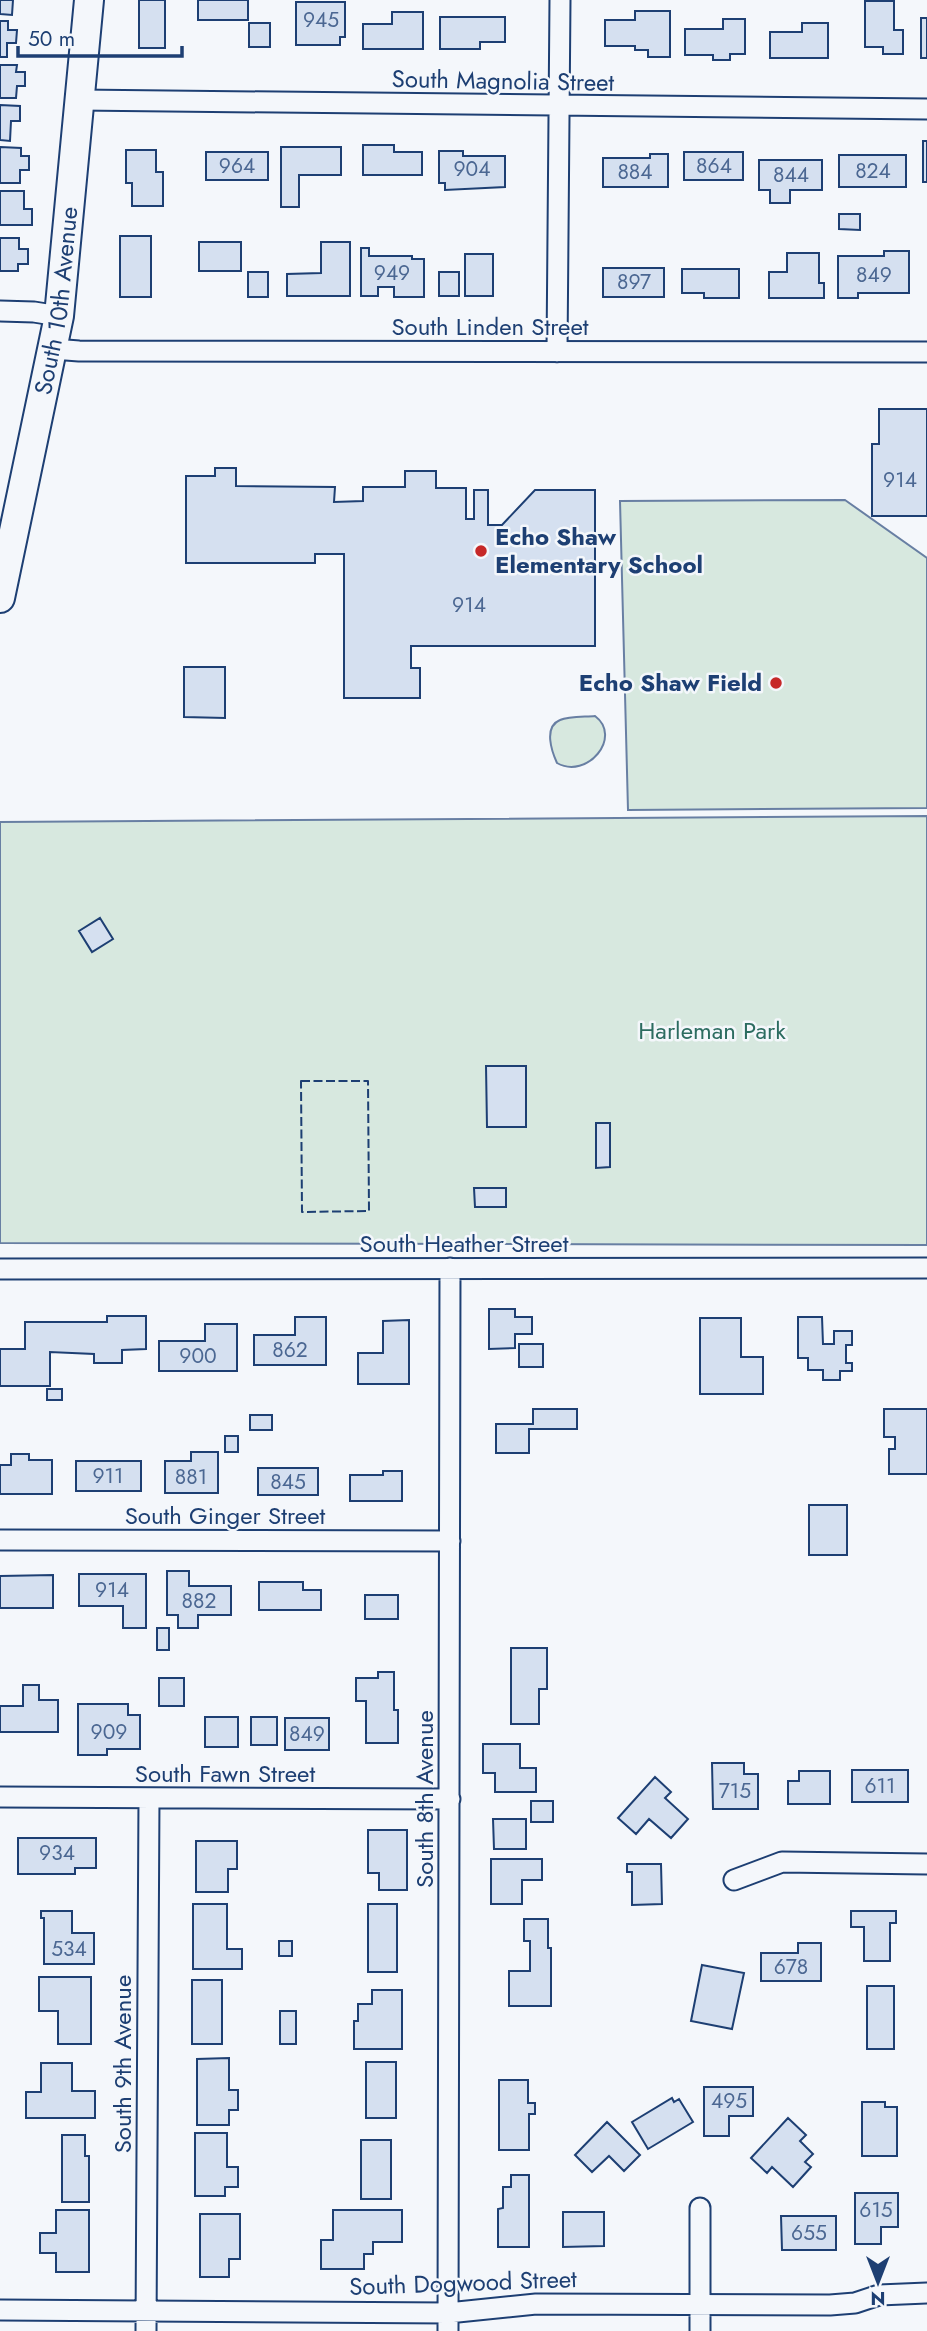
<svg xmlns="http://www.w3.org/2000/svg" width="927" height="2331" font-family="Jost,sans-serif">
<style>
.green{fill:#d7e8df;stroke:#687fa3;stroke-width:2}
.building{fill:#d5e0f0;stroke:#1d3f73;stroke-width:2}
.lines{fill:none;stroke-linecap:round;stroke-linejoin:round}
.minor-casing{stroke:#1d3f73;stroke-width:23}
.secondary-casing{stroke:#1d3f73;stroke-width:32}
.minor{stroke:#f4f7fb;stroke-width:19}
.secondary{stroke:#f4f7fb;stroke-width:28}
.fence{stroke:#1d3f73;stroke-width:2;stroke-dasharray:9 3.5;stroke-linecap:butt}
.poi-dot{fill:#c62828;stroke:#f4f7fb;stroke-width:2.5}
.labels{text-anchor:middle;stroke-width:5;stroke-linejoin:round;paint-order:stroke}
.number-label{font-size:21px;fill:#4b6792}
.street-label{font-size:24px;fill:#1d3f73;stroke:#f4f7fb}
.poi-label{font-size:24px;font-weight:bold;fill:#1d3f73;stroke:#f4f7fb;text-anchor:start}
.park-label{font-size:24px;fill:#2c6c60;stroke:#f4f7fb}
</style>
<rect width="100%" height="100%" fill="#f4f7fb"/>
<path class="green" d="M845 500 927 558V808L628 810 620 501Z
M595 716C623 737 587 780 557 763 552 752 543 727 560 720 569 716 585 717 595 716Z
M927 816V1245L0 1243V822Z"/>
<path class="building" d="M0 0H13L12 15 0 14Z
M139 0H165V48H139Z
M198 0H248V20H198Z
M865 1H894V30H903V54H883V47H865Z
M296 2H345V37H340V45H296Z
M635 11H670V57H648V50H635V46H605V20H635Z
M392 12H423V49H363V24H392Z
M440 17H505V42H480V49H440Z
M921 18H927V58H921Z
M723 19H745V54H730V60H713V55H685V29H723Z
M0 21H8V30H17L16 43H7V57H0Z
M249 23H270V47H249Z
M802 23H828V58H770V32H802Z
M0 65H17L16 72H25V86H17L16 98H0Z
M0 105 20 106V121H11L10 141 0 140Z
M923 141H927V182H923Z
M363 145H394V152H422V175H363Z
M0 147 21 148V156H29V170H20V183H0Z
M281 147H341V175H299V207H281Z
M126 150H156V172H163V206H132V183H126Z
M439 151H463V156H505V187L445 190V183H439Z
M206 152H268V180H206Z
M684 152H743V180H684Z
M650 154H668V187H603V158H650Z
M839 155H906V187H839Z
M759 160H822V190H790V203H770V190H759Z
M0 191H24V209H32V225H0Z
M839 214H860V230L839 229Z
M120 236H151V297H120Z
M0 238H19V249H28V264H18V271H0Z
M199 242H241V271H199Z
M321 242H350V296H287V274L321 273Z
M361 248H369V256H412V259H424V297H394V287H378V296H361Z
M884 251H909V293H858V298H838V256H884Z
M787 253H819V283H824V298H769V272H787Z
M465 254H493V296H465Z
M603 268H664V297H603Z
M682 269H739V298H704V293H682Z
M248 272H268V297H248Z
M439 272H459V296H439Z
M879 409H927V516H872V444H879Z
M215 468H236V486L335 487 334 502 363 501V487H405V471H436V488H466V519H474V490H488V525H502L535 490H595V646H411V668H420V698H344V554H315V563H186V476H215Z
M184 667H225V718L184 717Z
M100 918 113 939 92 952 79 931Z
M486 1066H526V1127H487Z
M596 1123H610V1167L596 1168Z
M474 1188H506V1207H475Z
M489 1309H515V1317H532V1334H515V1348L489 1349Z
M107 1316H146V1349L122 1350V1363H94V1354L50 1352V1386H0V1349H25V1322H107Z
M295 1317H326V1365H254V1335H295Z
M798 1317H822L823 1344H834V1331H852V1345H846V1363H852V1371H840V1380H823V1370H808V1358H798Z
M700 1318H741V1357H763V1394H700Z
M409 1320V1384H358V1353H383V1321Z
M205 1324H237V1371H159V1341H205Z
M519 1344H543V1367H519Z
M47 1389H62V1400H47Z
M533 1409H577V1429H529V1453H496V1424H533Z
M884 1409H927V1474H889V1449H895V1437H884Z
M250 1415H272V1430H250Z
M225 1436H238V1452H225Z
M191 1452H218V1493H165V1461H191Z
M11 1454H29V1460H52V1494H0V1465H11Z
M76 1461H141V1491H76Z
M258 1468H318V1495H258Z
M383 1471H402V1501H350V1475H383Z
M809 1505H847V1555H809Z
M167 1571H189V1586H231V1615H198V1628H178V1615H167Z
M79 1574H146V1628H123V1606H79Z
M53 1575V1608H0V1576Z
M259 1582H303V1590H321V1610H259Z
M365 1595H398V1619H365Z
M157 1628H169V1650H157Z
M511 1648H547V1689H539V1724H511Z
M378 1672H394V1710H398V1743H366V1701H356V1678H378Z
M159 1678H184V1706H159Z
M23 1685H39V1700H58V1732H0V1706H23Z
M78 1704H128V1715H140V1749H107V1755H78Z
M205 1717H238V1747H205Z
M251 1717H277V1745H251Z
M285 1718H329V1750H285Z
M483 1744H520V1768H536V1792H495V1773H483Z
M712 1763H744V1774H758V1809H713Z
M852 1770H908V1802H852Z
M799 1771H830V1804H788V1781H799Z
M655 1777 671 1792 665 1798 688 1819 671 1838 649 1819 636 1834 618 1818Z
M531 1801H553V1822H531Z
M493 1819H526V1849H494Z
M368 1830H407V1890H379V1873H368Z
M18 1838H96V1868H75V1874H18Z
M196 1841H237V1869H228V1892H196Z
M491 1859H542V1880H522V1904H491Z
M627 1864H661L662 1904 632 1905V1872H627Z
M193 1904H227V1949H242V1969H193Z
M368 1904H397V1972H368Z
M41 1911H72V1933H94V1964H44V1918H41Z
M851 1911H896V1923H890V1961H864V1927H851Z
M524 1919H548V1948H551V2006H509V1971H530V1941H524Z
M279 1941H292V1956H279Z
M798 1943H821V1981H761V1953H798Z
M702 1965 744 1973 732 2029 691 2021Z
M39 1977H91V2044H58V2011H39Z
M192 1980H222V2044H192Z
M867 1986H894V2049H867Z
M372 1990H402V2049H354V2021H358V2004H372Z
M280 2011H296V2044H280Z
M229 2058V2090H238V2110H229V2125H197V2059Z
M366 2062H396V2118H366Z
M41 2063H72V2091H95V2118H26V2092H41Z
M499 2080H528V2103H535V2114H529V2150H499Z
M704 2087H753V2116H729V2136H704Z
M672 2098 674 2102 679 2099 693 2122 648 2149 632 2122Z
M862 2102H885V2107H897V2156H862Z
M788 2118 806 2135 800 2141 813 2154 805 2162 811 2167 793 2187 772 2167 767 2173 751 2158Z
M607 2122 640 2155 624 2171 609 2156 592 2172 575 2155Z
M195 2133H227V2167H238V2187H225V2196H195Z
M62 2135H85V2156H89V2202H62Z
M361 2140H391V2199H361Z
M511 2175H529V2247H498V2209L503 2208V2187H511Z
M855 2193H898V2227H881V2244H855Z
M56 2210H89V2272H56V2253H40V2233H56Z
M333 2210H402V2242H373V2254H364V2269H321V2240H333Z
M563 2212H604V2246L563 2247Z
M200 2214H240V2259H229V2277H200Z
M781 2216H836V2250H782Z"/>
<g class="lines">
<g class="minor-casing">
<path id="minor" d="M79 100 927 109
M0 311 34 312 59 316
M53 349 79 351 927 352
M557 352 560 0
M0 1269 927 1268
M0 1540 450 1541
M0 1797 450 1799
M734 1880 782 1862 927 1864
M700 2208V2331
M0 2310 448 2313 536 2304 830 2305 855 2303 879 2295 927 2293
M146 2331 149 1798
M448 2331 450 1268"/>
</g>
<g class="secondary-casing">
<g id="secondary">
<path id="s1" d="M0 598 59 316 89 0"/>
</g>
</g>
<use href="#minor" class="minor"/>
<use href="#secondary" class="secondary"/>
<path class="fence" d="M301 1081H368L369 1211 302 1212Z"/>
</g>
<g class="poi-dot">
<circle cx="481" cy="551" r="7"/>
<circle cx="776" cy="683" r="7"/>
</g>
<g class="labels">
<g class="number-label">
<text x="321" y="27">945</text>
<text x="237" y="173">964</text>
<text x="714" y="173">864</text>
<text x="472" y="176">904</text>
<text x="873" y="178">824</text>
<text x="635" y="179">884</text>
<text x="791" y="182">844</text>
<text x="392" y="280">949</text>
<text x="874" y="282">849</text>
<text x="634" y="289">897</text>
<text x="900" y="487">914</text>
<text x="469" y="612">914</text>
<text x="290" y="1357">862</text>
<text x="198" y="1363">900</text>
<text x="108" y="1483">911</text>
<text x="191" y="1484">881</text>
<text x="288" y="1489">845</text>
<text x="112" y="1597">914</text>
<text x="199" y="1608">882</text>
<text x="109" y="1739">909</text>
<text x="307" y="1741">849</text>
<text x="880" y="1793">611</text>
<text x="735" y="1798">715</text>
<text x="57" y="1860">934</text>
<text x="69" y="1956">534</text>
<text x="791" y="1974">678</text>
<text x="729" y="2108">495</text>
<text x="876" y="2217">615</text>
<text x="809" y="2240">655</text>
</g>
<g class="street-label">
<text transform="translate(503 81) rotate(1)" y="8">South Magnolia Street</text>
<text dy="8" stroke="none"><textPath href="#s1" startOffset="303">South 10th Avenue</textPath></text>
<text x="490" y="335">South Linden Street</text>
<text x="464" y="1252">South Heather Street</text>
<text x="225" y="1524">South Ginger Street</text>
<text x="225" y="1782">South Fawn Street</text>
<text transform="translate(425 1799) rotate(-90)" y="8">South 8th Avenue</text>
<text transform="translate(123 2064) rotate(-90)" y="8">South 9th Avenue</text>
<text transform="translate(463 2283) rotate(-2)" y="8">South Dogwood Street</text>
</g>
<g class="poi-label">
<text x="495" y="545">Echo Shaw<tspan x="495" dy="28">Elementary School</tspan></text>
<text x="762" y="691" text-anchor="end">Echo Shaw Field</text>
</g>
<g class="park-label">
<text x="712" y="1039">Harleman Park</text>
</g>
</g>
<g transform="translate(878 2282) rotate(180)" stroke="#f4f7fb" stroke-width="5" paint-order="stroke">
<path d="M0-5L12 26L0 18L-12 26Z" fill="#1d3f73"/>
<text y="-10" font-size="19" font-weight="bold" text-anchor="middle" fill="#1d3f73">N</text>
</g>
<path d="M18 46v10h164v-10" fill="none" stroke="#1d3f73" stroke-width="3.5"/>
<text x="28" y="46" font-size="21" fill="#1d3f73" stroke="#f4f7fb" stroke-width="5" paint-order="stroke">50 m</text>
</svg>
